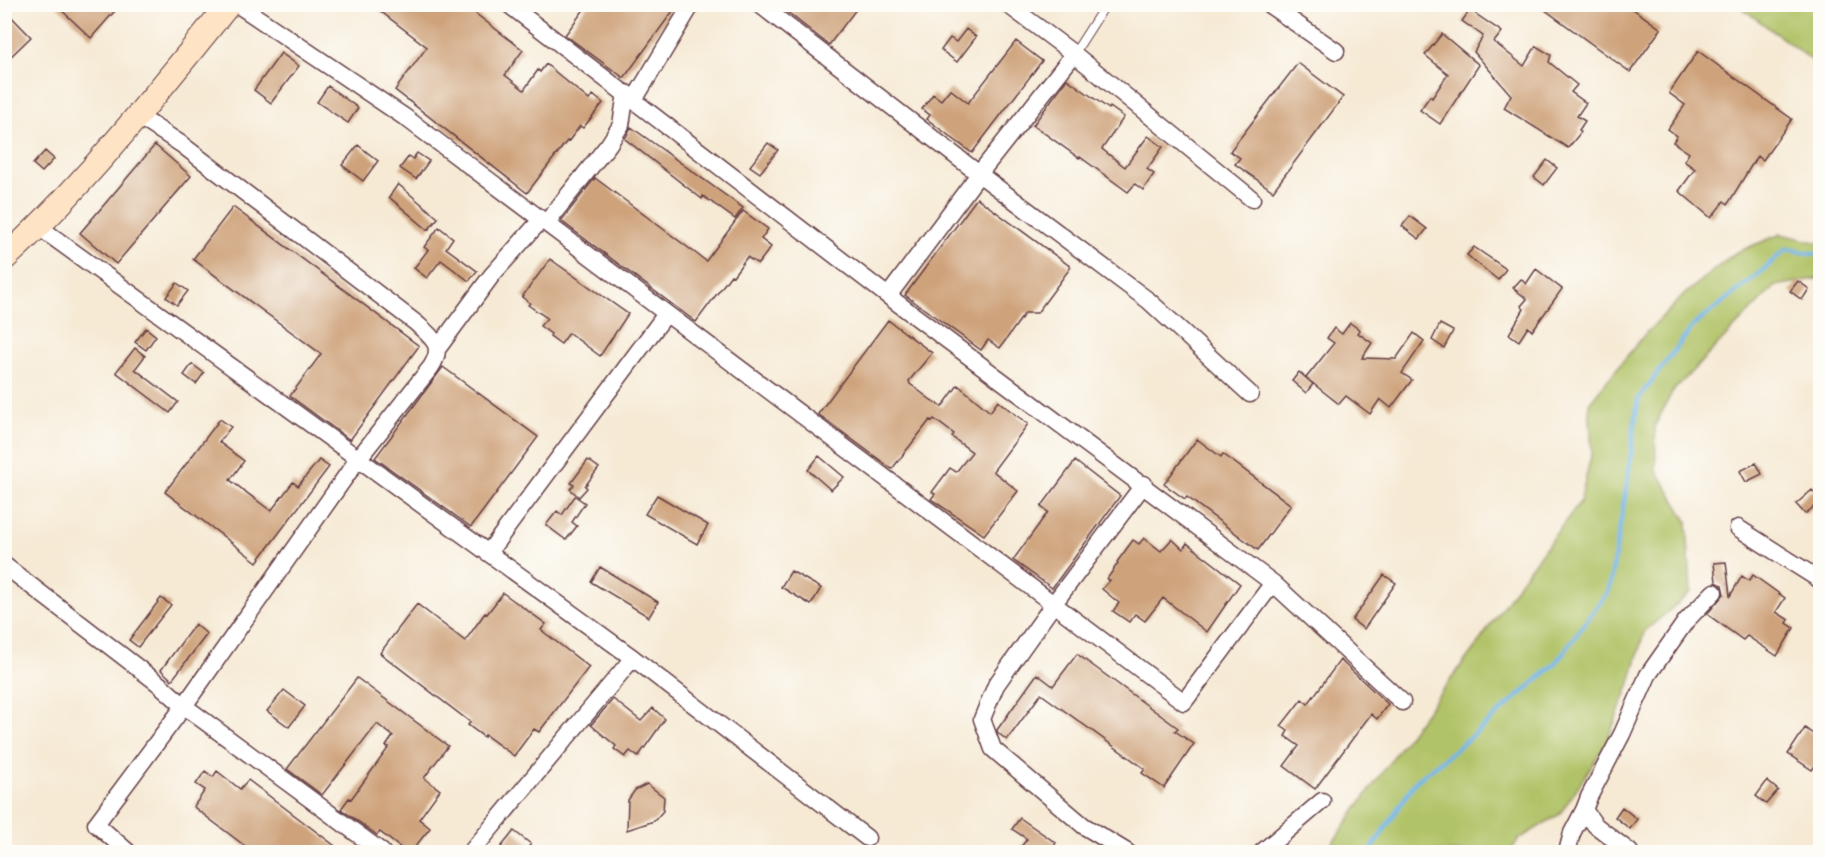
<svg xmlns="http://www.w3.org/2000/svg" width="1825" height="857" font-family="Mynerve,sans-serif">
<style>
.green{fill:#b1c367;stroke:#7e7149;stroke-width:1.5}
.lines{fill:none;stroke-linecap:round;stroke-linejoin:round}
.stream{stroke:#73b5e8;stroke-width:4.5}
.building{fill:#cea27a}
.service-casing{stroke:#643d44;stroke-width:10}
.minor-casing{stroke:#643d44;stroke-width:19}
.secondary-casing{stroke:#643d44;stroke-width:26}
.service{stroke:#fff;stroke-width:8}
.minor{stroke:#fff;stroke-width:16}
.secondary{stroke:#fee4c5;stroke-width:24}
</style>
<rect width="100%" height="100%" fill="#fdfcf7"/>
<filter id="ink" filterUnits="userSpaceOnUse"><feTurbulence type="fractalNoise" baseFrequency=".0167" numOctaves="2"/><feDisplacementMap in="SourceGraphic" scale="12" xChannelSelector="R" yChannelSelector="G"/><feConvolveMatrix kernelMatrix="1 2 1 2 8 2 1 2 1" color-interpolation-filters="sRGB"/></filter>
<filter id="wash" filterUnits="userSpaceOnUse"><feTurbulence type="fractalNoise" baseFrequency=".008" numOctaves="4" result="noise"/><feDisplacementMap in="SourceGraphic" scale="24" xChannelSelector="R" yChannelSelector="G"/><feGaussianBlur stdDeviation="1.35" result="paint"/><feColorMatrix in="noise" values="0 0 0 0 0 0 0 0 0 0 0 0 0 0 0 0 0 1.4 0 .05"/><feComposite in="paint" operator="in"/></filter>
<g filter="url(#wash)">
<rect width="100%" height="100%" fill="#f6ead5"/>
<path class="green" d="M1738 5H1820V63L1813 61Z
M1781 234 1820 243V278L1775 286 1672 392 1655 426 1656 469 1687 521 1691 592 1644 632 1629 686 1606 744 1560 814 1519 839 1510 852H1326L1413 729 1477 645 1521 580 1580 502 1592 452 1589 403 1645 334 1686 293 1735 253Z"/>
<g class="lines">
<path class="stream" d="M1370 852 1415 782 1483 727 1555 664 1609 590 1627 484 1638 399 1694 325 1761 272 1786 249 1820 255"/>
</g>
<g id="blocks">
<path class="building" d="M55 4H121L91 38Z
M371 4H463L523 50 505 75 524 90 538 70 540 72 546 64 589 100 593 95 603 103 583 128 580 126 568 142 567 141 527 193 395 90 427 47Z
M588 4H678L624 78 565 35Z
M777 4H860L829 45Z
M1537 4H1626L1661 29 1630 72Z
M4 9 31 37 4 63Z
M1470 10 1502 32 1494 42 1524 66 1536 46 1551 55 1549 62 1577 85 1571 92 1586 103 1577 116 1585 121 1579 130 1581 132 1568 148 1504 108 1511 95 1474 52 1483 36 1462 21Z
M966 29 976 37 957 62 941 50 950 38 956 42Z
M1442 34 1479 65 1440 124 1420 110 1430 96 1432 98 1448 74 1425 55Z
M1016 41 1042 61 972 153 927 119 930 115 922 109 933 94 941 100 950 89 968 103Z
M1698 51 1792 119 1763 160 1757 156 1728 204 1724 201 1711 218 1679 191 1695 169 1684 161 1689 153 1673 142 1677 136 1668 129 1685 105 1669 93Z
M281 53 299 66 271 103 254 90Z
M1298 63 1343 97 1273 191 1235 164 1240 158 1230 151Z
M1067 79 1109 109 1110 107 1124 117 1102 149 1125 167 1148 136 1163 147 1147 169 1154 174 1143 190 1135 184 1128 192 1080 157 1079 158 1033 125Z
M328 86 358 108 348 123 317 102Z
M631 127 743 208 735 219 703 196 702 199 625 139Z
M768 143 778 150 760 173 750 166Z
M155 145 191 176 116 264 80 233Z
M358 145 378 161 363 181 342 165Z
M45 151 54 159 42 172 33 164Z
M417 153 429 161 416 179 400 168 409 156 413 159Z
M1547 160 1557 168 1544 185 1534 177Z
M595 178 706 261 743 211 768 229 761 239 771 247 758 264 747 257 733 276 731 275 696 322 561 221Z
M398 184 438 218 428 230 389 197Z
M977 198 1071 267 1037 313H1025L1000 348 988 340 981 350 905 295Z
M233 207 419 346 350 440 290 396 321 354 193 259Z
M1410 216 1427 229 1419 239 1402 226Z
M439 227 453 238 446 248 477 271 469 281 441 260 427 278 414 268 428 250 424 247Z
M1474 247 1506 269 1498 280 1467 255Z
M550 259 628 314 600 356 569 333 561 344 550 336 551 334 540 326 547 318 528 305 530 303 522 297Z
M1536 269 1562 289 1532 331 1528 327 1519 341 1509 334 1524 309 1521 306 1527 299 1513 288 1521 279 1526 284Z
M1798 281 1809 289 1802 300 1790 291Z
M177 283 188 291 177 305 166 297Z
M888 320 932 353 909 381 910 384 931 400 942 407 958 385 990 412 998 401 1028 424 993 471 1018 491 984 535 931 499 935 494 932 492 950 468 956 472 972 452 952 437 954 434 934 419 932 421 930 420 892 469 818 414Z
M1350 323 1360 330 1358 333 1372 343 1362 358 1396 359 1414 333 1424 341 1402 373 1412 380 1391 408 1380 399 1370 414 1346 396 1339 404 1306 378 1334 343 1327 338 1334 328 1342 334Z
M1440 324 1453 331 1444 348 1432 340Z
M146 328 156 336 146 350 135 342Z
M135 348 145 356 135 369 178 402 170 413 116 372Z
M192 364 204 373 196 384 184 375Z
M443 367 538 437 471 527 375 458Z
M1299 372 1313 384 1306 393 1292 381Z
M220 419 231 427 219 442 244 461 230 480 271 511 293 482 298 486 319 460 329 467 257 562 165 492Z
M1197 439 1221 457 1223 454 1291 505 1258 550 1187 497 1185 499 1164 484Z
M819 456 844 477 831 490 808 470Z
M588 460 599 468 585 486 587 488 579 497 570 489 574 485 571 483Z
M1075 461 1120 496 1052 588 1013 560 1048 512 1041 507Z
M1756 463 1762 474 1746 482 1740 471Z
M1812 490 1821 501 1805 514 1796 504Z
M657 495 708 525 697 544 645 514Z
M575 496 585 503 572 522 577 526 566 540 546 525 557 511 562 515Z
M1144 538 1161 551 1172 539 1183 549 1187 543 1240 584 1207 632 1163 598 1145 621 1135 614 1129 622 1113 611 1119 603 1102 589 1110 580 1107 579 1118 563 1117 562 1133 540 1139 544Z
M1726 562 1730 596 1742 576 1749 581 1753 575 1785 598 1776 612 1789 620 1787 623 1794 628 1777 656 1747 636 1743 640 1707 614 1724 594 1722 585 1716 582 1714 563Z
M600 567 658 602 649 617 591 582Z
M791 571 821 588 811 605 781 587Z
M1384 575 1396 583 1364 629 1352 620Z
M503 593 546 624 541 630 589 667 539 732 534 729 514 756 485 735 484 737 468 725 470 722 380 653 417 604 465 641 485 613 487 614Z
M161 598 171 605 138 647 129 640Z
M195 624 207 634 172 680 161 670Z
M1077 654 1178 728 1175 731 1194 744 1164 788 1142 773 1145 769 1041 694 1007 740 998 733 997 730 1037 674 1053 686Z
M1340 660 1388 704 1377 719 1371 714 1315 789 1284 766 1299 746 1285 736 1288 731 1281 726 1302 699 1308 704Z
M357 678 448 746 424 778 440 790 419 819 430 828 411 852H406L380 832 377 835 341 809 349 798 351 799 389 747 386 746 393 736 377 724 322 795 287 769Z
M284 690 305 706 289 727 267 711Z
M613 699 641 721 653 708 665 719 638 757 630 751 625 757 614 749 616 746 591 725Z
M1805 728 1821 740V758L1812 770 1788 754Z
M205 771 213 777 217 771 240 789 248 780 343 852H253L195 808 194 806 205 790 196 784Z
M1767 781 1778 790 1766 804 1756 796Z
M647 784 664 797 663 811 654 821 627 830 628 800 635 790Z
M1622 807 1637 819 1630 829 1615 817Z
M1020 818 1056 843 1050 852H1017L1027 839 1012 829Z
M514 831 531 844 524 852H497Z"/>
</g>
</g>
<g filter="url(#ink)">
<use href="#blocks" fill-opacity="0" stroke="#643d44" stroke-width="1.5"/>
<g class="lines">
<g class="service-casing">
<path id="service" d="M1074 54 1106 4"/>
</g>
<g class="minor-casing">
<path id="minor" d="M237 4 406 118 1184 702 1273 583
M508 4 888 296 1273 583 1402 702
M759 4 979 174 1149 301 1250 394
M1007 4 1074 54 1252 199
M1268 4 1336 51
M634 100 692 4
M546 223 609 144 621 125 626 93
M39 227 633 658 867 838
M888 296 979 174 1074 54
M438 348 492 275 541 220
M1738 528 1820 580
M488 553 666 314
M4 565 159 684 184 706 382 852
M128 852 96 824 184 706 358 459 431 367C445 345 432 338 416 323L181 144 138 116
M471 852 633 658
M1127 852 1084 826 993 749 982 719 996 685 1055 602 1144 484
M1262 852 1322 801
M1567 852 1572 833 1584 810
M1630 852 1595 825 1584 810 1589 797 1622 734 1648 675 1686 621 1714 592"/>
</g>
<g class="secondary-casing">
<path id="secondary" d="M4 259C88 182 157 92 229 4"/>
</g>
<use href="#service" class="service"/>
<use href="#minor" class="minor"/>
<use href="#secondary" class="secondary"/>
</g>
</g>
<rect width="1825" height="857" fill="none" stroke="#fdfcf7" stroke-width="24"/>
</svg>
